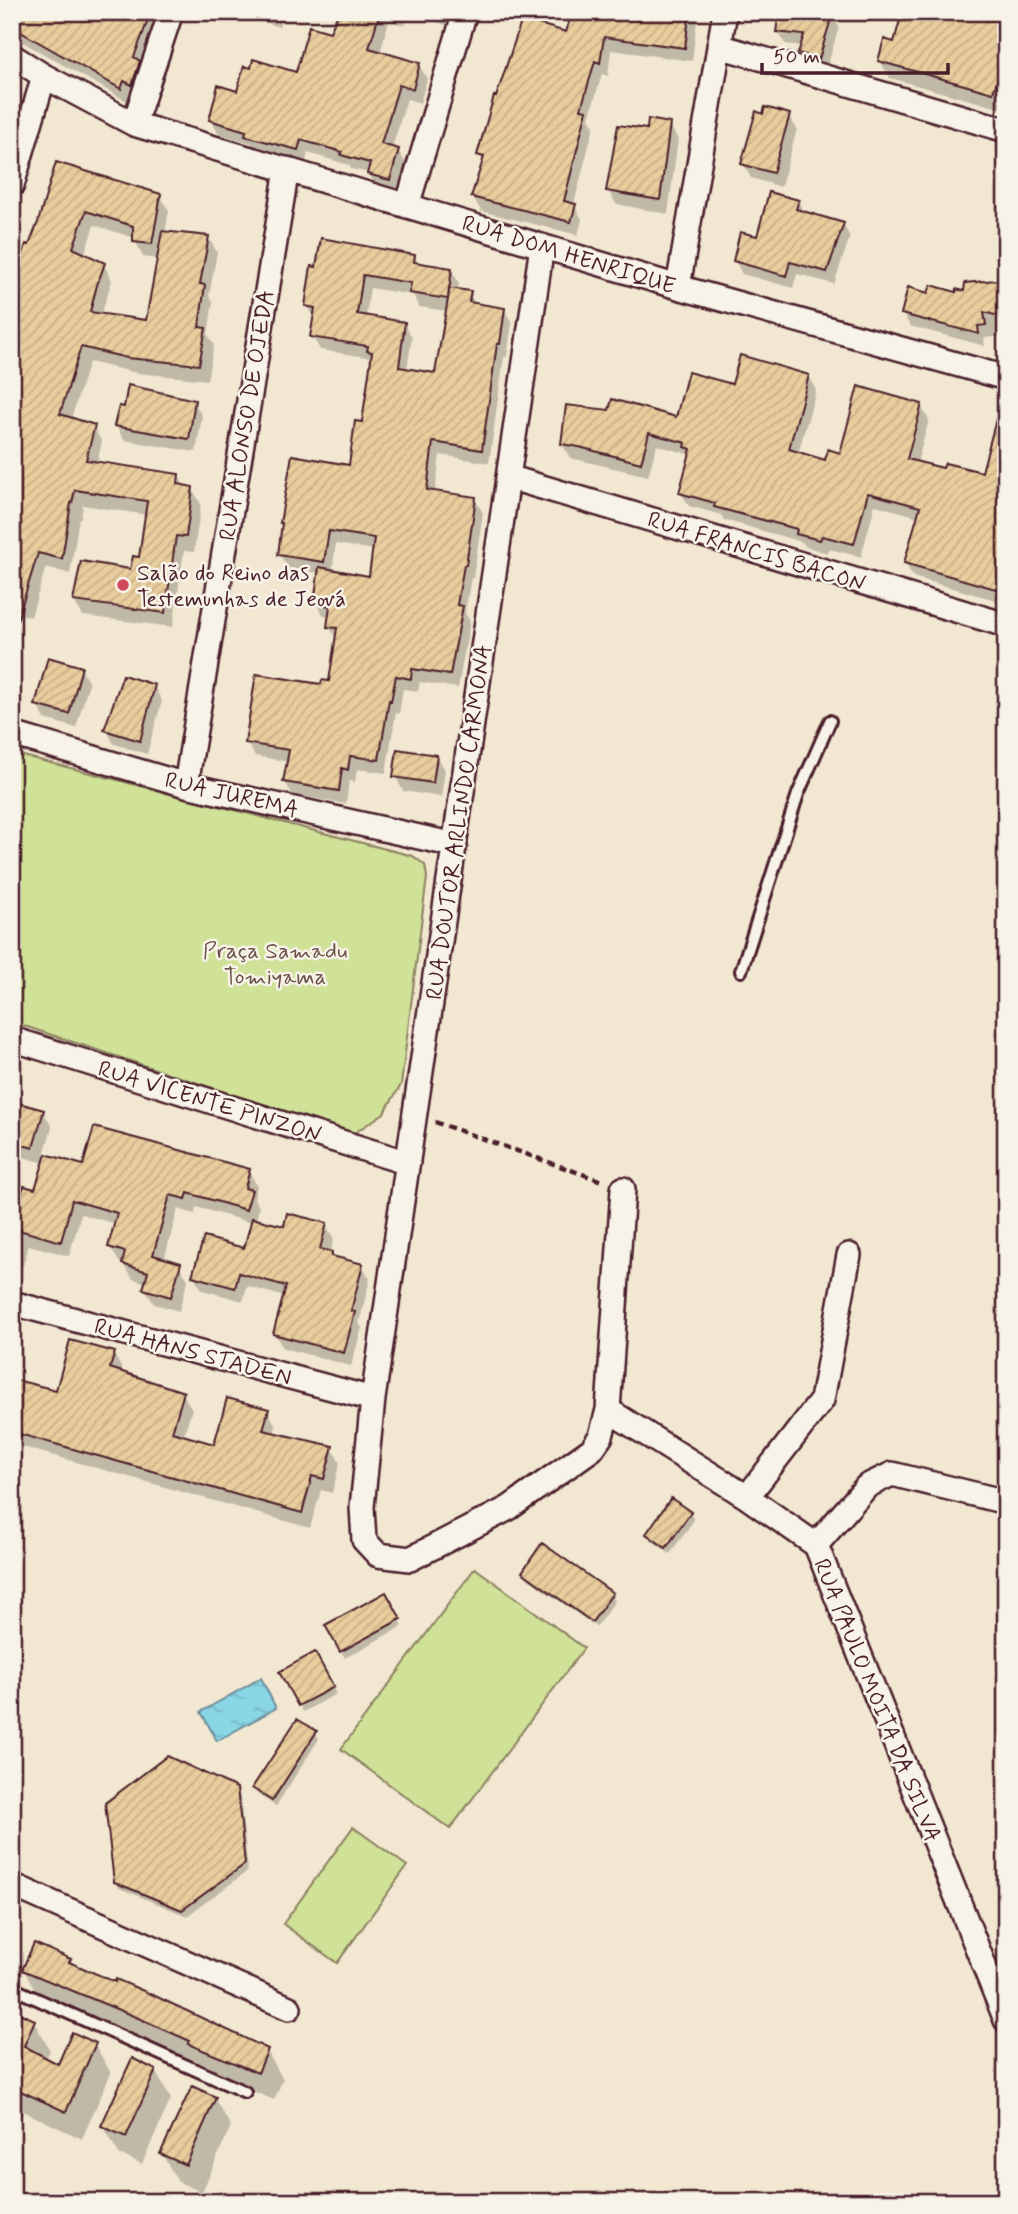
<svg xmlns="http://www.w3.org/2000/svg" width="1018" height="2214" font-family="Mynerve,sans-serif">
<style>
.park{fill:#cfe297;stroke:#8c8061;stroke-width:2}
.water{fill:url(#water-ripples);stroke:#6f8d9b;stroke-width:2}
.shadow{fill:#0003;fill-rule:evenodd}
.building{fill:url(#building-hatch);stroke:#4a1f2b;stroke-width:2;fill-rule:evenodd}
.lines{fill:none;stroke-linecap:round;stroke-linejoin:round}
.lane-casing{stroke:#4a1f2b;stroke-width:16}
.street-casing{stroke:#4a1f2b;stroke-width:28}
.path{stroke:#4a1f2b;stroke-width:4.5;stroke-dasharray:7 5;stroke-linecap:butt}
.lane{stroke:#f7f3e8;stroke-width:10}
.street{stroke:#f7f3e8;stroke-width:23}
.poi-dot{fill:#d1495b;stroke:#f7f3e8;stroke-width:2.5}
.labels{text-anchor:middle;stroke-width:5;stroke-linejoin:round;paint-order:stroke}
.street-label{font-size:23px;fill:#4a1f2b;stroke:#f7f3e8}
.poi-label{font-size:23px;fill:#4a1f2b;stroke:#f7f3e8;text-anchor:start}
.park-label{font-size:23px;fill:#6b5046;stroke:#f7f3e8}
</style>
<defs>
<pattern id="water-ripples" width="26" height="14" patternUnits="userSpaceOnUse" patternTransform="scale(1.75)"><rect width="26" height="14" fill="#88d6e6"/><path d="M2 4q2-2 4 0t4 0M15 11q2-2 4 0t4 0" fill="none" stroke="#77b7c5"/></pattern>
<pattern id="building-hatch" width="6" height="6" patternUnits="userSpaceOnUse" patternTransform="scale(1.75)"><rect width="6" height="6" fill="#e8cd9d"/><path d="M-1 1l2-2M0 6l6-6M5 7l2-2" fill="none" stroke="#c8b087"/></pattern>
</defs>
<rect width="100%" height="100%" fill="#f2e8d2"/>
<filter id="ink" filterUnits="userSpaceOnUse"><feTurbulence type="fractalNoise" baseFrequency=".0143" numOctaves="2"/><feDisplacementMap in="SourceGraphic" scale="14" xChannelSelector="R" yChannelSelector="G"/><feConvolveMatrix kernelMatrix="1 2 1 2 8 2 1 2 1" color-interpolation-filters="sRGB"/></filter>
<g filter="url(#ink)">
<path class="park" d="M12 753 413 856 425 865 427 877 401 1085 384 1113 353 1134 12 1022Z
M475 1568 584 1648 450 1829 341 1749Z
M353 1827 407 1866 337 1963 283 1924Z"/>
<path class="water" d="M261 1678 276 1708 217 1741 201 1712Z"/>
<path class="shadow" d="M12 12H166L130 103 12 36Z
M249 12H284L279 27 253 19Z
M340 12H457L453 27 409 14 405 25 389 21 380 53 419 65 427 79 420 103 407 99 392 148 398 150 406 164 397 194 377 188 369 173 351 169 349 165 308 153 305 164 255 150 251 143 219 134 210 120 238 93 298 74 331 34Z
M574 12H698L692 61 611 50 608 76 602 74 589 118 594 126 574 204 582 219 578 235 481 211 473 197 484 163 479 154 567 35Z
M898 12H1002L1006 21V98L1002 109 890 78 880 61 895 44 904 14Z
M832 14 839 27 826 71 808 66 800 53 802 46 785 44 778 31Z
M788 115 797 129 781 187 751 178 743 164 764 116Z
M669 124 678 139 668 214 616 204 608 190 648 131Z
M57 165 160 195 169 211 165 233 208 237 217 252 209 296 213 302 208 335 214 345 207 380 137 373 89 362 71 419 93 426 102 442 97 463 178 475 185 487 192 488 201 504 194 552 184 551 173 627 83 616 74 601 131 571 141 559 147 515 83 505 81 518H79L70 574 46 567 31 617 12 611 31 247ZM94 225 134 238 143 257 159 259 147 322 101 315 112 280 104 265 84 256Z
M798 201 804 213 843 224 850 237 834 284 797 274 793 288 742 274 735 261Z
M1006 204V336L984 338 985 346 910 326 903 314 930 295H958L999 281 994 250 1004 246 997 206Z
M414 256 418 265 451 269 459 283 458 291 469 293 476 305 504 309 512 323 507 357H504L489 463 440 455 435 493 475 499 483 513 473 578H471L465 613 470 621 458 688 420 682 418 691 403 689 399 714 396 713 386 773 357 769 355 782 349 781 346 804 293 795 285 782 289 762 255 756 247 743 330 683 337 641 329 626 330 617 324 616 316 603 320 573 288 568 280 555 350 467 363 424 373 358 320 350 312 336 314 319 307 306 312 268ZM370 288 413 295 419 307 447 311 437 375 407 370 412 337 404 324 366 317ZM336 544 375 550 371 578 332 571Z
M808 376 816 390 798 454 826 462 841 455 921 406 929 420 917 463 944 470 984 474 1006 429V603L913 577 905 563 919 517 875 505 861 557 829 549 828 553 806 547 802 542 724 520 721 515 689 506 681 493 691 455 657 445 648 476 570 458 562 444 678 420 733 386Z
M194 402 202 416 196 452 124 440 116 426Z
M81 669 89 683 76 728 45 719 37 705Z
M154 687 162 701 147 754 114 744 106 729Z
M436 756 445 770 441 797 403 791 395 776Z
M12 1103 43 1111 52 1127 44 1155 84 1167 249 1171 257 1186 254 1198 259 1207 256 1221 285 1228 326 1225 334 1239 330 1253 334 1258 362 1265 370 1279 359 1323 362 1328 351 1366 283 1348 275 1334 285 1297 247 1286 243 1301 202 1290 194 1276 245 1250 252 1223 196 1207 195 1214 178 1209 164 1260 179 1265 188 1280 179 1311 154 1304 145 1289 147 1283 133 1279 123 1264 119 1262 110 1247 116 1224 81 1214 69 1256 29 1245 23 1266 12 1263V1194L23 1196 36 1191 45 1163 12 1154Z
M12 1330 16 1337 12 1352Z
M114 1354 122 1369 121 1374 183 1394 192 1409 183 1437 216 1446 268 1411 276 1426 274 1434 332 1448 340 1463 332 1493 321 1490 310 1528 12 1444V1381L57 1393Z
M690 1513 694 1520 670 1554 652 1541 648 1535Z
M524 1572 612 1594 615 1601 596 1627 528 1579Z
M385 1594 403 1626 345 1658 327 1626Z
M315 1654 336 1694 303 1712 281 1672Z
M316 1733 319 1739 276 1806 258 1795 254 1788Z
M236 1789 240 1796 248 1871 187 1916 119 1888 115 1881Z
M69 1961 72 1965 267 2051 283 2079 274 2100 207 2072 204 2068 153 2045 40 1998 24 1970Z
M12 2012 34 2022 50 2050 46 2059 59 2066 95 2045 111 2073 82 2139 23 2111 22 2116 12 2111Z
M155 2071 171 2099 142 2164 119 2154 103 2126Z
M214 2098 231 2126 202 2192 178 2182 162 2154Z"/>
<path class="building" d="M12 12H151L134 57 140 61 132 85 124 81 121 89 12 27Z
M339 12H380L369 48 420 63 413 89 399 85 381 144 399 149 390 180 367 174 370 163 341 155 342 152 301 140 298 150 245 136 246 131 209 120 218 85 237 91 244 66 251 68 253 59 296 72 309 26 330 32Z
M572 12H602L601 15 640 20 641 12 689 17 685 48 604 37 600 63 595 61 581 109 587 110 564 201 576 204 571 222 471 197 484 157 477 155 494 96 496 97 522 19 566 32Z
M779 12H833L819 59 798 53 804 35 776 32Z
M907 12H1006V53L993 93 878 61 884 39 894 42 900 20 905 21Z
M765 107 790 114 773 173 741 164 756 111 763 114Z
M648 119 670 123 660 200 606 191 618 125 647 129Z
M56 162 161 194 152 244 133 242V226L86 211 73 248 105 263 97 285 90 312 146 320 162 231 209 236 200 284 205 285 199 327 206 328 199 365 127 358 81 347 60 414 95 425 86 460 179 474 178 484 193 487 186 537 176 536 165 613 73 601 81 561 130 569 133 556 139 557 147 501 75 490 72 503H71L62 559 38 553 17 621 12 620V291L26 244 29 245 38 222Z
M769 192 799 200 796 209 844 223 827 272 790 262 786 276 733 261 740 232 757 236Z
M321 238 415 255 414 262 452 268 448 299 449 288 471 291 469 302 505 308 500 344H497L482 450 433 442 427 490 476 497 466 565H464L457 605 463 606 450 675 412 669 411 679 396 676 391 701 389 700 379 760 350 756 348 770 342 768 339 791 283 782 289 750 245 743 256 674 321 684 322 680 329 681 337 628 327 627 330 606 314 603 319 567 369 576 374 538 329 531 324 562 278 555 282 523H280L292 455 349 465 355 421 362 422 372 352 367 351 368 346 310 337 315 308 305 306 311 266 316 267ZM363 275 411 283 409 293 448 299 435 373 399 367 405 322 357 314Z
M1006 279V318L984 312 986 325 978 326 979 334 901 314 908 287 928 293 931 285 956 292V289L964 291 965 283Z
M740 355 809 375 789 449 825 460 828 449 840 453 858 386 922 404 907 459 943 468 945 463 982 472 999 408 1006 409V592L904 563 920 507 868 493 854 544 822 536 820 540 796 534 797 529 714 507 715 503 679 493 691 449 685 447 686 443 649 433 641 463 579 447 561 444 566 405 609 410 612 399 676 417 688 372 732 384Z
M128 385 195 400 189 439 114 426 119 406 124 407Z
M48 657 82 667 69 714 35 705Z
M123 675 155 685 140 741 104 730Z
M397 749 437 755 433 783 393 777Z
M12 1101 44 1110 33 1148 12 1142Z
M94 1127 250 1169 245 1188 252 1190 246 1210 188 1193 186 1199 170 1195 153 1255 181 1263 171 1297 143 1289 148 1272 122 1264 125 1252 108 1247 117 1213 72 1200 61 1242 12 1228V1192L21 1194 24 1186 35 1189 46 1154 83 1165Z
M287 1213 327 1223 320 1249 332 1252V1256L363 1264 351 1311 355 1312 344 1353 273 1334 286 1286 239 1273 235 1288 192 1276 204 1237 244 1248 252 1218 284 1226Z
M70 1340 115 1352 110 1368 184 1392 172 1432 214 1444 227 1398 269 1409 263 1430 333 1446 324 1479 312 1476 302 1513 12 1432V1379L56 1390Z
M671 1498 691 1512 666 1548 646 1534Z
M542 1543 613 1593 592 1622 522 1572Z
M386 1592 401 1619 340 1652 325 1625Z
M315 1652 334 1687 298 1706 279 1672Z
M297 1719 317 1731 272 1801 252 1788Z
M167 1756 237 1788 245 1864 182 1910 114 1882 105 1803Z
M34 1943 71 1959 69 1962 115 1982 116 1979 153 1995 268 2049 258 2073 188 2044 190 2041 136 2017 22 1970Z
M12 2010 35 2020 24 2046 58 2064 72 2032 96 2043 66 2112 12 2087Z
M132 2058 156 2070 126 2137 101 2126Z
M192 2086 216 2097 186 2165 160 2154Z"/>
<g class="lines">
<g class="lane-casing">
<path id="lane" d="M741 971 798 794 830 721
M14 1986 19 1991 245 2092"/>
</g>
<g class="street-casing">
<path id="street" d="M719 46 1006 130
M12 56 44 76 134 124 678 287 1006 378
M134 124 171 12
M12 185 44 76
M407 206 465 12
M542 246 373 1399 362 1507 364 1540 378 1555 410 1559 509 1508 592 1449 601 1436 608 1410 623 1189
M678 287 725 12
M508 477 1006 625
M12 734 186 785 455 845
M186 785 287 169
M12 1039 408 1163
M12 1303 373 1399
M608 1410 747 1497 816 1545 1006 2020
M747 1497 822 1400 849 1255
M816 1545 867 1486 892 1474 1006 1502
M12 1885 289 2008"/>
</g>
<path class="path" d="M435 1122 602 1181"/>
<use href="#lane" class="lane"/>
<use href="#street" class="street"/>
</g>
</g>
<circle class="poi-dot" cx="123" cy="585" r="7"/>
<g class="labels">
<g class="street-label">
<text transform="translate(569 254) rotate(17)" y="8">RUA DOM HENRIQUE</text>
<text transform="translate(246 415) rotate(-81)" y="8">RUA ALONSO DE OJEDA</text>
<text transform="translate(757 551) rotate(17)" y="8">RUA FRANCIS BACON</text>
<text transform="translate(232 794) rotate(13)" y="8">RUA JUREMA</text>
<text transform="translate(458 822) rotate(-82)" y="8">RUA DOUTOR ARLINDO CARMONA</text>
<text transform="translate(210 1101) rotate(17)" y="8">RUA VICENTE PINZON</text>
<text transform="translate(193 1351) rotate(15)" y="8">RUA HANS STADEN</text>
<text transform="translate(878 1700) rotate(68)" y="8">RUA PAULO MOITA DA SILVA</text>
</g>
<g class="poi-label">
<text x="137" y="580">Salão do Reino das<tspan x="137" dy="26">Testemunhas de Jeová</tspan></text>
</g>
<g class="park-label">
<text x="275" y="958">Praça Samadu<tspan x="275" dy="26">Tomiyama</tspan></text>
</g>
</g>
<rect width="1018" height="2214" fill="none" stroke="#f7f3e8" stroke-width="42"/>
<rect x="21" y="21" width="976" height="2172" fill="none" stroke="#4a1f2b" stroke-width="2.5" filter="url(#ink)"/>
<path d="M762 63v10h186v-10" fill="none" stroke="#4a1f2b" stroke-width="3.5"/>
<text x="773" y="63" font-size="21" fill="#4a1f2b" stroke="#f7f3e8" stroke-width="5" paint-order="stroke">50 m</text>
</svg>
